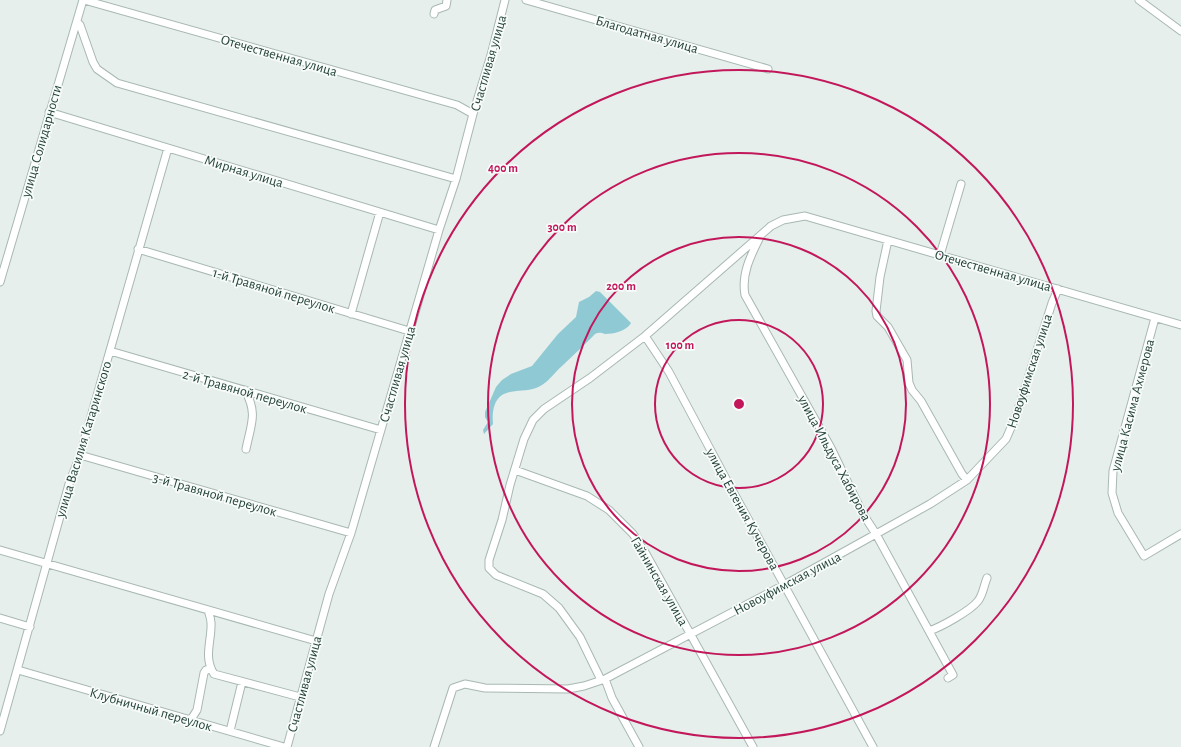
<svg xmlns="http://www.w3.org/2000/svg" width="1181" height="747" font-family="'Alegreya Sans',sans-serif">
<style>
.water{fill:#8ec9d4}
.lines{fill:none;stroke-linecap:round;stroke-linejoin:round}
.minor-casing{stroke:#a8b8b2;stroke-width:9}
.minor{stroke:#fff;stroke-width:7}
.ring{fill:none;stroke:#c2185b;stroke-width:2}
.labels{text-anchor:middle;stroke-width:3.5;stroke-linejoin:round;paint-order:stroke}
.street-label{font-size:14px;fill:#24423a;stroke:#f7fbf9}
.centre{fill:#c2185b;stroke:#f7fbf9;stroke-width:2}
.ring-label{font-size:12px;text-anchor:middle;font-weight:bold;fill:#c2185b;stroke:#f7fbf9;stroke-width:3.5;stroke-linejoin:round;paint-order:stroke}
</style>
<rect width="100%" height="100%" fill="#e6efeb"/>
<path class="water" d="M596 291 600 292 631 323C627 331 613 334 605 334 601 333 600 332 595 334 585 345 573 355 562 366 553 374 547 384 536 388 525 392 512 389 502 395 493 401 492 414 493 424L484 434 483 430 488 422 485 417V412L496 387 502 380 511 374 532 366 558 334 576 317 579 302 589 297Z"/>
<g class="lines">
<g class="minor-casing">
<path id="minor" d="M84 0 457 105 473 114
M526 0 768 69
M1139 0 1181 31
M434 14 435 10 446 6 447 0
M77 22 80 25 93 62 97 69 117 83 456 179
M49 112 439 230
M760 237C751 255 741 274 745 295L831 448 863 514 876 534 953 675 948 678
M888 240 880 277 876 311 877 316 888 327 907 360 909 383 912 390 921 401 962 474 967 480
M138 249 409 331
M940 255 961 184
M0 282 83 0
M351 314 380 212
M1155 318 1113 471 1112 493 1118 513 1144 556 1181 534
M645 336 669 372 725 477 873 747
M110 351 381 430
M245 390C258 414 251 424 246 449
M80 455 351 533
M515 470 587 496 609 510 633 534 646 554 753 747
M0 550 316 641
M208 610C209 614 211 618 211 623 212 640 203 657 214 674L300 697
M0 618 30 627
M929 631C941 627 970 611 978 601 983 595 984 585 987 578
M18 670 284 747
M605 679 612 698 639 747
M601 680 580 637 559 608 543 594 496 575 489 568V560L502 520 510 485 524 439 533 420 544 409 590 378 645 336 771 226 783 220 805 216 1181 325
M189 719 192 718 197 710 204 673 206 670 211 669
M0 731 69 484 80 455 168 148
M230 731 242 682
M287 747 329 594 351 533 439 230 456 179 473 114 491 55 505 0
M434 747 453 688 465 684 485 688 568 689 584 686 605 679 784 585 876 534 930 504 967 480 1006 439 1016 416 1052 303 1058 289"/>
</g>
<use href="#minor" class="minor"/>
</g>
<g class="ring">
<circle cx="739" cy="404" r="84"/>
<circle cx="739" cy="404" r="167"/>
<circle cx="739" cy="404" r="251"/>
<circle cx="739" cy="404" r="334"/>
</g>
<g class="labels">
<g class="street-label">
<text transform="translate(647 34) rotate(16)" y="5">Благодатная улица</text>
<text transform="translate(279 55) rotate(16)" y="5">Отечественная улица</text>
<text transform="translate(488 63) rotate(-74)" y="5">Счастливая улица</text>
<text transform="translate(41 141) rotate(-74)" y="5">улица Солидарности</text>
<text transform="translate(244 171) rotate(17)" y="5">Мирная улица</text>
<text transform="translate(993 270) rotate(16)" y="5">Отечественная улица</text>
<text transform="translate(274 290) rotate(17)" y="5">1-й Травяной переулок</text>
<text transform="translate(1029 371) rotate(-72)" y="5">Новоуфимская улица</text>
<text transform="translate(397 374) rotate(-74)" y="5">Счастливая улица</text>
<text transform="translate(245 391) rotate(16)" y="5">2-й Травяной переулок</text>
<text transform="translate(1132 405) rotate(-75)" y="5">улица Касима Ахмерова</text>
<text transform="translate(83 439) rotate(-73)" y="5">улица Василия Катаринского</text>
<text transform="translate(835 458) rotate(62)" y="5">улица Ильдуса Хабирова</text>
<text transform="translate(215 494) rotate(16)" y="5">3-й Травяной переулок</text>
<text transform="translate(743 509) rotate(61)" y="5">улица Евгения Кучерова</text>
<text transform="translate(660 581) rotate(60)" y="5">Гайнинская улица</text>
<text transform="translate(787 583) rotate(-28)" y="5">Новоуфимская улица</text>
<text transform="translate(304 684) rotate(-75)" y="5">Счастливая улица</text>
<text transform="translate(151 709) rotate(16)" y="5">Клубничный переулок</text>
</g>
</g>
<circle cx="739" cy="404" r="6" class="centre"/>
<g class="ring-label">
<text x="503" y="172">400 m</text>
<text x="562" y="231">300 m</text>
<text x="621" y="290">200 m</text>
<text x="680" y="349">100 m</text>
</g>
</svg>
